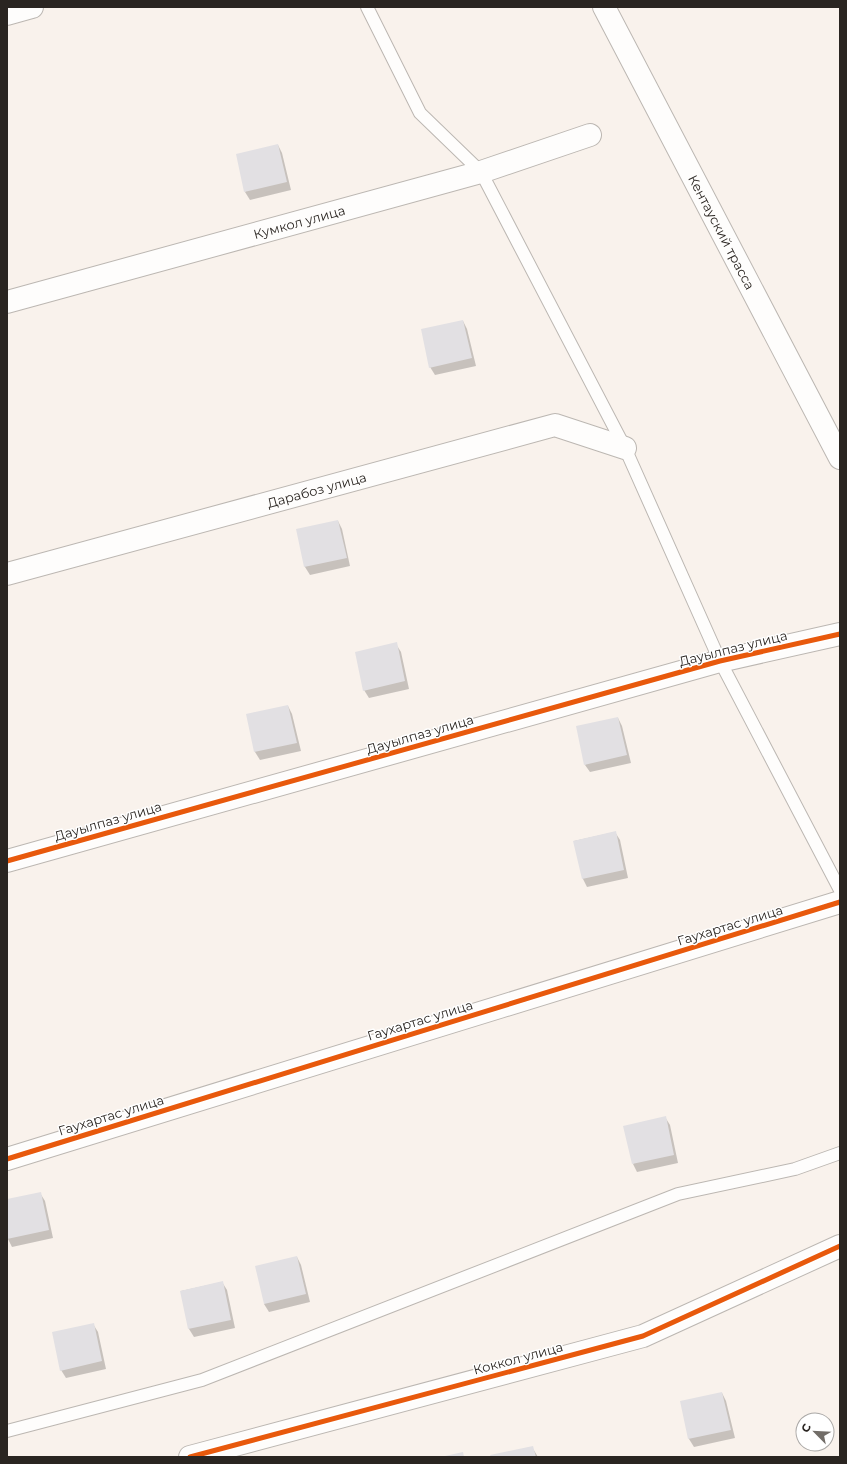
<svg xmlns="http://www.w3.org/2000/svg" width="847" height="1464" font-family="Montserrat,sans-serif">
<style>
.shadow{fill:#0003}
.building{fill:#e2e0e3}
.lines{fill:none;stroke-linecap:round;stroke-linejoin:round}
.lane-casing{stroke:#bcb7b2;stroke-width:14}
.street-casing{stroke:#bcb7b2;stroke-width:24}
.secondary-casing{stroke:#bcb7b2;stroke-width:24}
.lane{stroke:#fefdfc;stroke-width:12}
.street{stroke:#fefdfc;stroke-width:22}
.secondary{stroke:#fefdfc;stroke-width:22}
.cycleway-casing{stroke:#fff;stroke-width:8}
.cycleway{stroke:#e8590c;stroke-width:5}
.labels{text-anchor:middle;stroke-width:3;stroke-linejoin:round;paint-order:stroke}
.street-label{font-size:13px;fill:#2a2521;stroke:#fff}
</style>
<rect width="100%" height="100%" fill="#f9f2ec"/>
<path class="shadow" d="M278 145 282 153 291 190 250 200 245 192Z
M463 321 467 329 476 366 435 375 430 367Z
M338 521 342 529 350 566 310 575 305 567 297 530Z
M396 644 401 652 409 689 369 698 364 690Z
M288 706 292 714 301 751 260 760 255 752 247 715Z
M618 718 622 726 631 763 590 772 585 765Z
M615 832 620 840 628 878 587 887 583 879 574 841Z
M665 1117 670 1125 678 1163 637 1172 633 1164Z
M40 1193 45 1201 53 1238 12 1247 7 1237V1200Z
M297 1257 301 1265 310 1302 269 1312 264 1304Z
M222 1282 227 1290 235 1328 194 1337 189 1329 181 1291Z
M93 1324 98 1332 106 1369 66 1378 61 1370Z
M722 1393 726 1401 735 1438 694 1447 689 1439 681 1402Z
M532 1447 538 1457H492Z"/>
<path class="building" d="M278 144 287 182 244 192 236 154Z
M463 320 472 358 429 368 421 329Z
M338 520 347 558 304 567 296 529Z
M397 642 405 681 363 691 355 652Z
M288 705 297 743 254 752 246 714Z
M618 717 627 755 584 765 576 726Z
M616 831 624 870 582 879 573 841Z
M666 1116 674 1155 632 1164 623 1126Z
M41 1192 49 1230 7 1239V1199Z
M297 1256 306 1294 264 1304 255 1266Z
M223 1281 231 1320 188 1329 180 1291Z
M94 1323 102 1361 60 1371 52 1332Z
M722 1392 731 1430 688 1439 680 1401Z
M533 1446 536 1457H491L490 1455Z
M463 1452 464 1457H445V1456Z"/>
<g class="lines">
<g class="lane-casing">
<path id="lane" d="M367 7 420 113 481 172 625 448 720 661 840 890
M7 1431 202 1380 678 1194 795 1169 840 1153"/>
</g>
<g class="street-casing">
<g id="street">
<path d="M7 14 32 7"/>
<path id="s1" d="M7 302 481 172 590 135"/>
<path id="s2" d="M7 574 555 425 625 448"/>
<path d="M7 861 720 661 840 634"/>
<path d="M7 1159 840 902"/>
<path d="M190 1457 643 1336 840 1246"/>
</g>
</g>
<g class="secondary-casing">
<g id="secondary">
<path id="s3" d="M604 7 840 458"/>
</g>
</g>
<use href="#lane" class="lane"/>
<use href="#street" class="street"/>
<use href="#secondary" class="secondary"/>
<g class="cycleway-casing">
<path id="cycleway" d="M7 861 720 661 840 634
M7 1159 840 902
M190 1457 643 1336 840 1246"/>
</g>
<use href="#cycleway" class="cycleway"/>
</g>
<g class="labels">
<g class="street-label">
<text dy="5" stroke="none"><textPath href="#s1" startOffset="303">Кумкол улица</textPath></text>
<text dy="5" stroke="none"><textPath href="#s3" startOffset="254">Кентауский трасса</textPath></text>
<text dy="5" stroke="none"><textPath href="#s2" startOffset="321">Дарабоз улица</textPath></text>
<text transform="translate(733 648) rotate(-14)" y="5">Дауылпаз улица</text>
<text transform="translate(420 734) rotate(-16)" y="5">Дауылпаз улица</text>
<text transform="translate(108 821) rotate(-16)" y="5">Дауылпаз улица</text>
<text transform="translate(730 925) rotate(-17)" y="5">Гаухартас улица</text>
<text transform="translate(420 1020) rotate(-17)" y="5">Гаухартас улица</text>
<text transform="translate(111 1115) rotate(-17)" y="5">Гаухартас улица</text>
<text transform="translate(518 1358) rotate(-15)" y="5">Коккол улица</text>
</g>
</g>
<rect width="847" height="1464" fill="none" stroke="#2a2521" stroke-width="16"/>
<g transform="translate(815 1432) rotate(294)"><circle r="19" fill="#ffffff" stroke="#aaa8a6"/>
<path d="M0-3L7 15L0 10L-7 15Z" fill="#726d68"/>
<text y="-6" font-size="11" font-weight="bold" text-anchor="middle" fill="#2a2521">С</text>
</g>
</svg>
